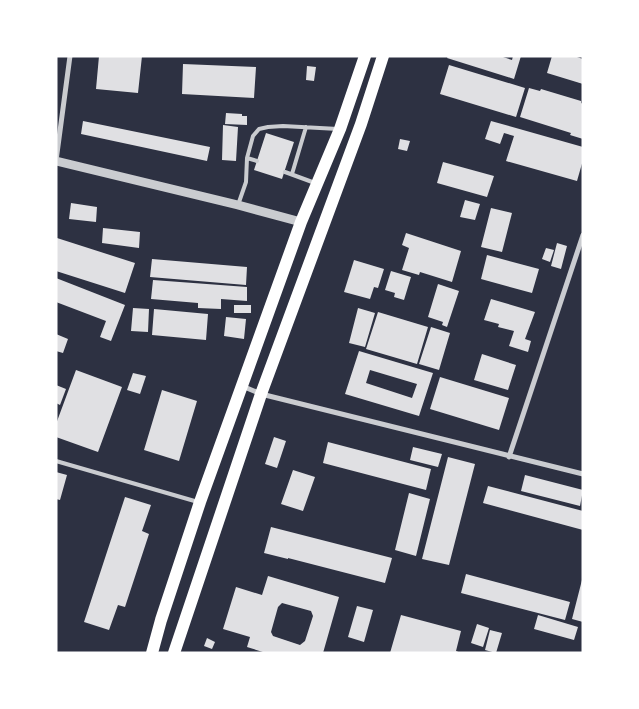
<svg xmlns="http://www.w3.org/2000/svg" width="639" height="709" font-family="'Source Sans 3',sans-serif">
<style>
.building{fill:#e0e0e3;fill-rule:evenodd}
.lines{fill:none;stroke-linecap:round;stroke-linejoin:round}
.service{stroke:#caccd0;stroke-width:4}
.minor{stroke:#caccd0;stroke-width:5}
.tertiary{stroke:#caccd0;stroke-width:9}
.primary{stroke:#fff;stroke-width:12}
</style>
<rect width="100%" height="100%" fill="#2d3142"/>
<path class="building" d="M99 56H142L138 93 96 89Z
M448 56H500L512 60 513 56H521L514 79 447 58Z
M552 56H574L583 59V84L547 73Z
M183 64 256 67 254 98 182 94Z
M449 65 525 88 516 117 440 94Z
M307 66 316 67 314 81 306 80Z
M529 88 540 91 541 89 581 101V103L583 104V139L570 135 571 133 520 117Z
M226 113 242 114V116H247V125L225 124Z
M83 121 210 147 207 161 81 134Z
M491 121 583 147V160L577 181 506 161 514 136 504 133 500 144 485 139Z
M223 125 238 127 236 161 222 160Z
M266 133 294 142 282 179 254 170Z
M400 139 410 141 407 151 398 149Z
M443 162 494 176 487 197 437 183Z
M465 200 480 204 475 220 460 217Z
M71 203 97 207 96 222 69 219Z
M491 208 512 213 502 252 481 247Z
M103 228 140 232 139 248 102 243Z
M406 233 461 251 452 282 420 272 419 275 402 270 409 248 402 245Z
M57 238 135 263 125 293 56 271Z
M557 243 567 246 561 269 551 266Z
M546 248 554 250 550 262 542 259Z
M487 255 539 269 532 293 481 279Z
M152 259 247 267 246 285 150 277Z
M354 260 384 269 378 288 374 287 370 299 344 292Z
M391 271 411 277 404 300 394 297 395 293 385 290Z
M56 278 125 305 111 341 100 337 106 321 56 302Z
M153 280 247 287V301L221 299V309L198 308V303L151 299Z
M438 284 459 291 447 327 442 325 443 322 428 317Z
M491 299 535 312 525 339 531 341 528 352 509 346 514 331 498 327 499 324 484 320Z
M234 305H251V313H234Z
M133 308 149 309 148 332 131 331Z
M358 308 375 313 365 347 349 343Z
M154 309 208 314 206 340 152 335Z
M378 312 428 327 417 364 366 349Z
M226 317 246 319 244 339 224 336Z
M431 327 450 333 439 370 419 364Z
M56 334 68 339 63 353 56 351Z
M359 351 433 373 419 416 345 394ZM370 370 417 384 412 398 366 383Z
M482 354 516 365 508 390 474 380Z
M76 370 122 387 98 452 56 437V424Z
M133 373 146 376 140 394 127 390Z
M440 377 509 398 499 430 430 409Z
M56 385 66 389 60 405 56 403Z
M162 390 197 401 179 461 144 450Z
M274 437 286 441 277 468 265 464Z
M328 442 431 469 426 490 323 463Z
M413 447 442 454 438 467 410 460Z
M448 457 475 464 449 565 422 559Z
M293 470 315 477 303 511 281 504Z
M56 472 67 475 60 500 56 499Z
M525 475 583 490 580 506 521 491Z
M488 486 583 511V530L483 503Z
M409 493 430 499 416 556 395 550Z
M125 497 151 505 142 531 149 534 125 607 118 605 109 630 84 622Z
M271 527 392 558 385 583 288 558V559L264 553Z
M466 574 570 602 565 620 461 593Z
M268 576 339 597 323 653H266L247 647 250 637 223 629 236 587 262 595ZM282 603 311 611 313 616 305 641 300 645 273 636 271 632 278 607Z
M582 580H583V622L572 619Z
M357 606 373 610 364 642 348 637Z
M401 615 461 631 456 651 461 653H390Z
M538 615 578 627 574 640 534 629Z
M477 624 489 628 483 647 471 643Z
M490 630 502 633 496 653 485 650Z
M207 638 215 642 212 649 204 646Z"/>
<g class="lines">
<path class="service" d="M247 158 257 161
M285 172 315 183
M292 174 306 127
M238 205 246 182 247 158 253 136 259 129 268 127 283 126 338 129
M56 461 198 502"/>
<path class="minor" d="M56 161 70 56
M242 386 261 394 583 474
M509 457 583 235"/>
<path class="tertiary" d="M56 161 238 205 301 222"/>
<path class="primary" d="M152 653 161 620 200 502 301 222 340 129 365 56
M174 653 261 394 361 124 383 56"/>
</g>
<rect width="639" height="709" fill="none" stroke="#ffffff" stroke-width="115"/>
</svg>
